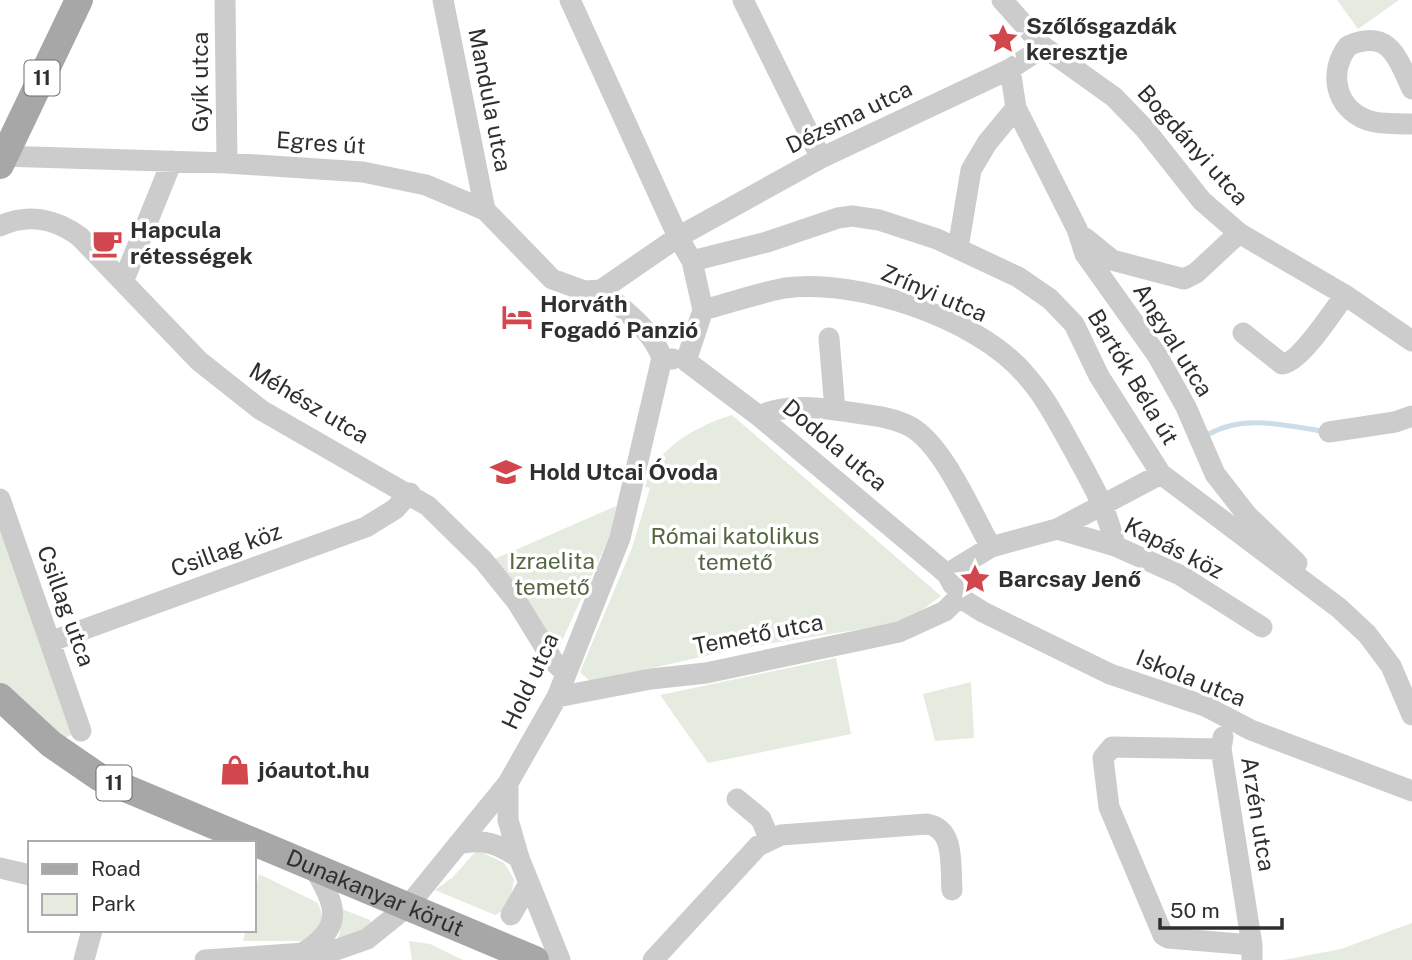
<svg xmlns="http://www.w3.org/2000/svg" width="1412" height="960" font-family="'Public Sans',sans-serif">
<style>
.green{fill:#e5ebdf}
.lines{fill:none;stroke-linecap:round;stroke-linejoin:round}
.stream{stroke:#cddde8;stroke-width:5}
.minor{stroke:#ccc;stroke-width:21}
.major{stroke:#a7a7a7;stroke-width:28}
.labels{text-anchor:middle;stroke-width:7;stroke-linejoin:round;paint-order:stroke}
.shield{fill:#fff;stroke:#6d6d6d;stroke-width:2}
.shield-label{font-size:21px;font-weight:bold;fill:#2f2f2f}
.poi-label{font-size:23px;font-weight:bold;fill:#2f2f2f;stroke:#fff;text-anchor:start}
.street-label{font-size:23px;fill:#2f2f2f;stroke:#fff}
.park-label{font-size:23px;fill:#526642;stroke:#fff}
</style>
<rect width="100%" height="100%" fill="#fff"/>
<path class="green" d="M1337 0H1399L1358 29Z
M732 415 941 596 906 622 736 649 591 682 580 672 632 548 650 488 645 487 653 459 658 460C678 437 703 424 732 415Z
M0 499 81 731 51 744 0 697Z
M616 506 612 531 556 654 490 561Z
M836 658 851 734 708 763 660 695Z
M971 682 974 738 935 741 923 694Z
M477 850 504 863 514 879 509 907 495 915 435 890 453 877Z
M259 874 318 903 325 924 314 938 299 941H243L246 930H254V898Z
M339 908 370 920 372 924 362 933 335 944 340 933Z
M1412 923V960H1283L1341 949Z
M409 941 430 944 463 960H412Z"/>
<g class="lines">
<path class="stream" d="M1207 435C1243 414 1283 425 1322 431"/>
<path class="minor" d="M225 0 227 163
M443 0 485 210
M570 0 678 237 692 261 703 310 686 361
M743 0 821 158
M1002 0 1044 47 1114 97 1145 129 1202 201 1239 233 1345 295 1412 341
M1010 69 1016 108 1077 229 1085 254 1157 355 1186 407 1215 474 1247 515 1297 563
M1412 89C1397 57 1389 28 1348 46 1328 72 1335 108 1367 120 1380 125 1398 123 1412 124
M0 156 227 163 363 172 426 185 485 210 552 279 585 291 601 290 678 237 821 158 1010 69 1044 47
M0 226C28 213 56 219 80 237L199 361 261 410 428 506 483 560 517 602 554 662 566 673
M1085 238 1112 260 1184 279 1196 273 1239 233
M958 248 971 170 987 143 1016 108
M692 261 767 242 838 218 852 216 879 220 937 239 1018 277 1050 299 1074 324 1099 376 1161 474 1339 608 1367 634 1391 666 1412 715
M123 282 172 161
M601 290C623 310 652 329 662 358L673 359
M703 310C730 303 758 293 785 288 857 278 976 318 1024 373 1045 396 1058 422 1073 449 1090 480 1108 510 1115 546
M1243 333 1282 364C1300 363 1333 311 1345 295
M829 338 835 410
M686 361 759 416 947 574
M759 416C784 404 816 407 843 411 865 415 892 416 911 427 944 446 972 514 991 547
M1329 432 1395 422 1412 416
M0 499 81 731
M1057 529 1115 546 1180 575 1262 627
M953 585 947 574 991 547 1057 529 1161 474
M959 597 983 612 1110 674 1205 706 1251 730 1412 791
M52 641 366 527 395 509 410 493
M557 697 651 679 706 673 899 632 945 611 959 597
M1223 737 1221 749 1252 945V960
M1221 749 1112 747 1103 758 1109 807 1163 935 1168 938 1252 945
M508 783V820L519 858 560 960
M737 799 761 819 769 838
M458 844C483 838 499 844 519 858
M0 868 30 875
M511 915 528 885
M304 952C346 926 335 904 314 868
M84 960 92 930
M205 960 333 951 367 939 408 906 508 783 557 697 620 538 662 358
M653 960 758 846 781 835 927 824C956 829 950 866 952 890"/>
<g class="major">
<path d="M0 165 79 0"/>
<path id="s1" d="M0 697 51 744 99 777 535 960"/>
</g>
</g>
<defs>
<g id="sight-bare" transform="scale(2.415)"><path d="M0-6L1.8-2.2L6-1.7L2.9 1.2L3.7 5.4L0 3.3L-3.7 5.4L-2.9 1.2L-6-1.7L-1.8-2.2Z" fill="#d2464e" stroke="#fff" stroke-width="2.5" paint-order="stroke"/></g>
<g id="cafe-bare" transform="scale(2.415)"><path d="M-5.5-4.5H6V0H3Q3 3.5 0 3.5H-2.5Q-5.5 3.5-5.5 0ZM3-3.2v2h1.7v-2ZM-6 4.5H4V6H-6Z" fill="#d2464e" stroke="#fff" stroke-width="2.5" paint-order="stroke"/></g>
<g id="hotel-bare" transform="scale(2.415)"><path d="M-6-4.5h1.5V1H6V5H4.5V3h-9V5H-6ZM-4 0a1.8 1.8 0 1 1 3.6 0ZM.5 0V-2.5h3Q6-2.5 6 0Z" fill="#d2464e" stroke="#fff" stroke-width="2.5" paint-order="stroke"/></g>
<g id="school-bare" transform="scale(2.415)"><path d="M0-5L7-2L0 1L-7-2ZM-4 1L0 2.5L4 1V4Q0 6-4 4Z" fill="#d2464e" stroke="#fff" stroke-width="2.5" paint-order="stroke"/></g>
<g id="shop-bare" transform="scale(2.415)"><path d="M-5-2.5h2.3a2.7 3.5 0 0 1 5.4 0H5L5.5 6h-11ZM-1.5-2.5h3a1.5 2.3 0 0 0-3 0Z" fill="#d2464e" stroke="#fff" stroke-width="2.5" paint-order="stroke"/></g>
</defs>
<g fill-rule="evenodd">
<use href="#sight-bare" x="1003" y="39"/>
<use href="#cafe-bare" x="107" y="243"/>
<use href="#hotel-bare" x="517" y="317"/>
<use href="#school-bare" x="506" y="472"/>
<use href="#sight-bare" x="975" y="579"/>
<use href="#shop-bare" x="235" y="770"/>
</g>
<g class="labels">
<g class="shield">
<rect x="24.5" y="60.5" width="35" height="35" rx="5"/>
<rect x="96.5" y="765.5" width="35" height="35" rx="5"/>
</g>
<g class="shield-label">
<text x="42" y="85">11</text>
<text x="114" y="790">11</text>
</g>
<g class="poi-label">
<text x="1026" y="34">Szőlősgazdák<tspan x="1026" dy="26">keresztje</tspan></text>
<text x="130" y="238">Hapcula<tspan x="130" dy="26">rétességek</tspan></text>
<text x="540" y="312">Horváth<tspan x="540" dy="26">Fogadó Panzió</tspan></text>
<text x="529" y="480">Hold Utcai Óvoda</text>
<text x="998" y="587">Barcsay Jenő</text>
<text x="258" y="778">jóautot.hu</text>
</g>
<g class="street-label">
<text transform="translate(200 82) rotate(-90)" y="8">Gyík utca</text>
<text transform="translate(490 100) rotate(79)" y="8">Mandula utca</text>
<text transform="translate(849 117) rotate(-26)" y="8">Dézsma utca</text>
<text transform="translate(321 143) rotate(4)" y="8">Egres út</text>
<text transform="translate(1193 145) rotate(48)" y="8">Bogdányi utca</text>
<text transform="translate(934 293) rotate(23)" y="8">Zrínyi utca</text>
<text transform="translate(1173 340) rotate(58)" y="8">Angyal utca</text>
<text transform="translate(1133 377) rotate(59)" y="8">Bartók Béla út</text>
<text transform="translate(309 403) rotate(31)" y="8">Méhész utca</text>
<text transform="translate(835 445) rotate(40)" y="8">Dodola utca</text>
<text transform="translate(1174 548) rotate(27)" y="8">Kapás köz</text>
<text transform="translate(226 550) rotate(-20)" y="8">Csillag köz</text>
<text transform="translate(66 606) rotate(70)" y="8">Csillag utca</text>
<text transform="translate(758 634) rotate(-11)" y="8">Temető utca</text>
<text transform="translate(1191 678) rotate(22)" y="8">Iskola utca</text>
<text transform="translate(530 681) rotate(-65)" y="8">Hold utca</text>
<text transform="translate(1258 814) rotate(81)" y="8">Arzén utca</text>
<text dy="8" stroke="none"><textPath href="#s1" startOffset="427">Dunakanyar körút</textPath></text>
</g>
<g class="park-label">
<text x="735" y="544">Római katolikus<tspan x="735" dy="26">temető</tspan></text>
<text x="552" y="569">Izraelita<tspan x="552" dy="26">temető</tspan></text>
</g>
</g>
<rect x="28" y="841" width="228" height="91" fill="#ffffff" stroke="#acacac" stroke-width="2"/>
<rect x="42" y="864" width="35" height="10" fill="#a7a7a7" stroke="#acacac" stroke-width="2"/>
<text x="91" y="876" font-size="21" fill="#2f2f2f">Road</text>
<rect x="42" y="894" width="35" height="21" fill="#e5ebdf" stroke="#acacac" stroke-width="2"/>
<text x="91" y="911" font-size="21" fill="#2f2f2f">Park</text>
<path d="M1160 918v10h122v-10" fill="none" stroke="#2f2f2f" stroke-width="3.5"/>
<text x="1170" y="918" font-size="21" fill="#2f2f2f" stroke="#ffffff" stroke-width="5" paint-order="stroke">50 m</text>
</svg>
